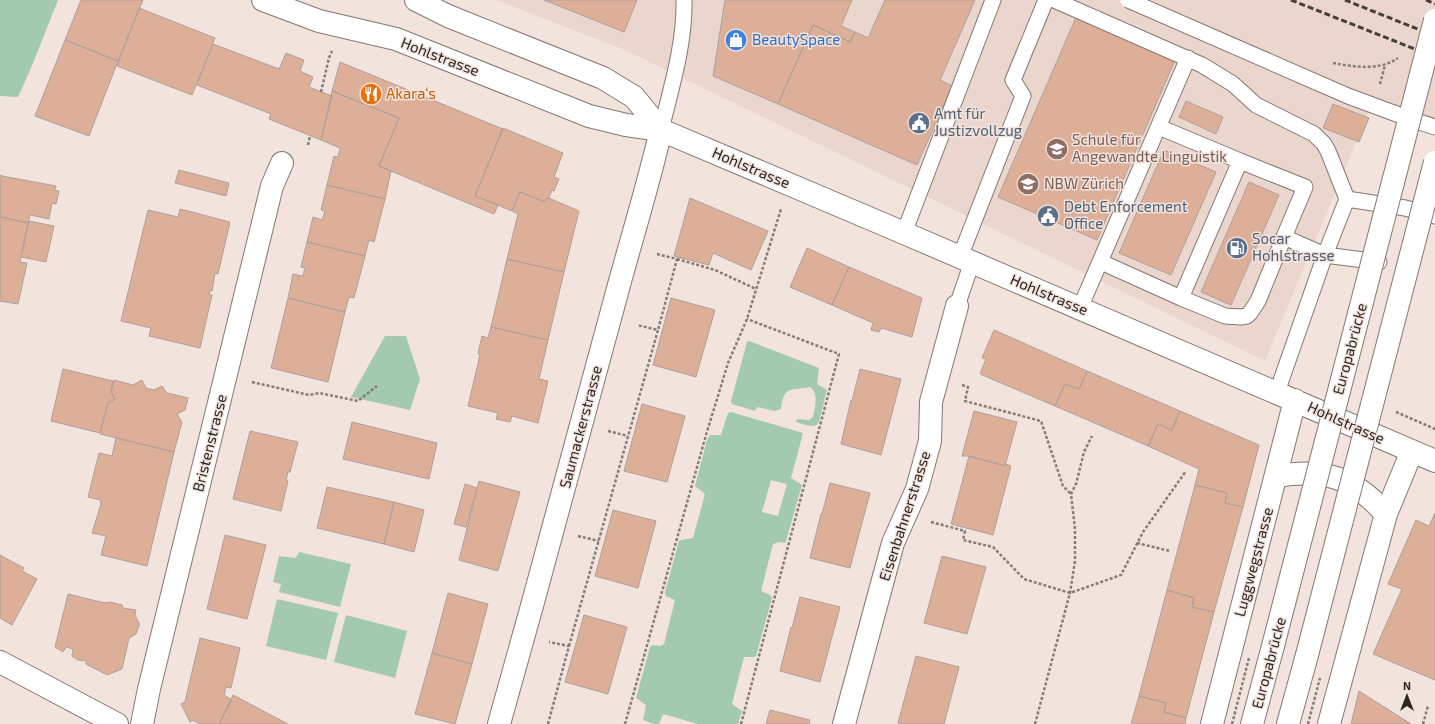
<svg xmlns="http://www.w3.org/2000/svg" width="1435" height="724" font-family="'Exo 2',sans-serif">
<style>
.built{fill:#ebd6cd}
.green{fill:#a3c9ae;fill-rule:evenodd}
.building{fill:#ddaf98;stroke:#ada09a}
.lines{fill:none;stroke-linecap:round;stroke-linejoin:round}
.service-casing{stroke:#837771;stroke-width:17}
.minor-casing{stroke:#837771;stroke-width:24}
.tertiary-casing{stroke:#837771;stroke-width:24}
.path{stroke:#857c77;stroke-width:2.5;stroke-dasharray:3 2;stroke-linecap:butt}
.service{stroke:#fff;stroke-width:15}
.minor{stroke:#fff;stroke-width:22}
.tertiary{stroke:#fff;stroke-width:22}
.rail{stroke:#453f3c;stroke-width:3;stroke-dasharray:6 3;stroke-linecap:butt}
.service-bridge-casing{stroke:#837771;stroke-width:17;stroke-linecap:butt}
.tertiary-bridge-casing{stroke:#837771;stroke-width:24;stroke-linecap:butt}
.path-bridge{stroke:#857c77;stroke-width:2.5;stroke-dasharray:3 2;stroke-linecap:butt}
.service-bridge{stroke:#fff;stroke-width:15}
.tertiary-bridge{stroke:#fff;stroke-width:22}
.labels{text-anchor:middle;stroke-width:3;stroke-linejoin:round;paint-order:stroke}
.shop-label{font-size:15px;fill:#366cbe;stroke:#f2e4dd;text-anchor:start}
.street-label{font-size:15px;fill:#2b2624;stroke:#f2e4dd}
.food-label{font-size:15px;fill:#c56008;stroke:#f2e4dd;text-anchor:start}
.service-label{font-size:15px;fill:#4e5e75;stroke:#f2e4dd;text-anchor:start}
.education-label{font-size:15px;fill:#785e54;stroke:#f2e4dd;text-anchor:start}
</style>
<rect width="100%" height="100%" fill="#f2e4dd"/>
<path class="built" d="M496 0H1435V127L1372 104 1265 361 625 50Z"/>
<path class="green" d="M0 0H58L31 68 18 97 0 96Z
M385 336H406L420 379 410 410 351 397Z
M749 341 819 368 817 384 827 390 819 422C814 430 804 424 796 422L797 419 809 420 813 417C815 407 819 393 810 387 790 391 784 385 781 409L775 411 757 407 755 411 732 404 731 401 747 342Z
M731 412 803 433 791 478 802 485 786 541 785 543 779 542 773 544 761 591 770 595 772 598 756 656 755 657H744L732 704 742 711 738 724H698L663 714 659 724H654L643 720 646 705 636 698 650 647 652 645 660 646 664 644 675 600 666 596 665 592 679 541 681 540 693 538 705 494 695 486 707 440 710 435H721L728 413ZM771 480 787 484 778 516 762 512Z
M299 552 351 564 340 607 279 592 281 584 273 582 279 556 296 558Z
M277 599 338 613 326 660 266 646Z
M346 615 407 631 395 678 334 662Z"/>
<path class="building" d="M81 0H143L118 61 65 40Z
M544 0H637L624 32Z
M725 0H852L841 26 855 32 850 42 813 25 778 104 713 76Z
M885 0H975L940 80 952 86 917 165 778 104 813 25 850 42 855 32 868 38Z
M139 8 215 38 192 95 117 66Z
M1077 15 1176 58 1097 240 998 197Z
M65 40 118 61 89 136 35 116Z
M213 44 279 69 286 53 304 60 300 71 313 77 309 87 332 96 321 140 269 119 271 114 197 85Z
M340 62 503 129 475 196 498 205 494 214 379 166 399 118 332 91Z
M332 91 399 118 379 166 391 171 385 199 327 185 334 156 338 157 340 148 321 140Z
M1186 101 1223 117 1216 134 1179 117Z
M1333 104 1369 118 1359 142 1323 128Z
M503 128 563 153 554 177 559 179 554 191 552 190 549 198H547L545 202 520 192 512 211 475 196Z
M1164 150 1216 172 1171 275 1119 253Z
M179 170 229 183 226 196 175 183Z
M0 175 2 176 56 186 55 190 59 191 56 204 52 203 49 219 30 215 28 223 0 217Z
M1249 182 1279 195 1231 305 1201 292Z
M327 185 385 199 374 242 369 240 365 256 307 242 313 217 322 220 325 211 321 210Z
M520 192 545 202 547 198H549L579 211 564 272 507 259 518 214 512 211Z
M690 198 768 231 751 270 713 253 709 265 674 256Z
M180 209 230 222 218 274 215 273 212 291 210 290 209 294 212 295 200 348 149 336 151 328 121 321 148 210 178 217Z
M0 217 28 223 20 262 27 263 18 304 0 301Z
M29 221 54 226 46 262 21 257Z
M307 242 365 256 354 298 349 297 345 312 288 298 293 274 303 276 305 268 301 267Z
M807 248 849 267 832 305 790 287Z
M507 259 564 272 548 340 491 327Z
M849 267 922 298 912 337 881 328 879 332 871 330 873 323 832 305Z
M288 298 345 312 328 382 271 368Z
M671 298 715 310 696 377 653 365Z
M491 327 548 340 539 379 548 381 538 423 512 416 510 422 496 419 498 413 468 406 480 355 478 354 482 336 488 338Z
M994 330 1087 371 1079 389 1065 384 1055 406 980 374 986 359 982 358Z
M63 369 113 381 111 392 115 399 108 403 100 433 51 421Z
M860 369 901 379 881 455 841 444 851 400 852 401Z
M1087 371 1180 411 1172 430 1158 424 1148 446 1055 406 1065 384 1079 389Z
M114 380 133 385 142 380 146 388 154 390 162 386 167 393 188 398 185 410 177 414 182 422 174 452 100 434 108 403 115 399 111 392Z
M642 404 685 416 667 482 624 471Z
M974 411 1017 422 1005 466 969 456H962Z
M1180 411 1259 445 1243 507 1225 503 1227 493 1195 485 1199 469 1148 446 1158 424 1172 430Z
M352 422 437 443 429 479 343 459Z
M250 431 298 442 290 472H288L286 480 288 481 281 511 233 499Z
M116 438 174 452 147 566 101 555 106 536 92 533 101 504 100 500 88 497 99 453 112 456Z
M969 456 1005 466 1006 464 1011 466 993 535 951 524Z
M479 481 520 492 498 571 459 560Z
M830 483 870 493 850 568 810 558 821 514H822Z
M465 484 477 488 466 527 454 524Z
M1195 485 1227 493 1225 503 1243 507 1214 612 1192 607 1194 598 1167 590Z
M327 487 394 502 384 544 317 528Z
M394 502 424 510 414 552 384 544Z
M613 510 656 521 638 588 595 576Z
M1435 513V680L1373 654 1402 589 1388 584 1416 520 1429 526Z
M225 535 266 545 247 619 207 609Z
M0 555 24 568 22 571 37 579 12 625 0 618Z
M942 556 986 567 967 634 924 623Z
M1167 590 1194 598 1192 607 1214 612 1186 718 1164 712 1166 703 1139 696Z
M448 593 488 604 472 664 432 653Z
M68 594 105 603 110 602 122 605 123 608 136 610 135 615 139 623V626L136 634 129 638 122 669 107 675 86 664V661L78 660 72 656 73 649 66 647 63 652 55 647Z
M800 597 840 607 820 682 780 671 791 627 792 628Z
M584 615 627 627 608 694 565 682Z
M200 638 240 648 231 688 226 687 224 695 232 700 219 724H200L193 720 190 722 181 704 185 702Z
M432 653 472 664 455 724 415 714Z
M916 656 959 667 944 724H903L898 723Z
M1359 691 1411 724H1351Z
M233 695 288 724H219Z
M1139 696 1166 703 1164 712 1186 718 1185 724H1131Z
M770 710 810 720 809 724H766Z"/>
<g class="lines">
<g class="service-casing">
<path id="service" d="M1054 0 1202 65 1233 84 1256 105 1314 134 1324 144 1328 151 1347 199 1325 255 1277 392
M1410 119 1435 127
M1159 127 1240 161
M661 130C671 88 685 44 684 0
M1347 199 1405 208 1435 216
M904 233 993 0
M960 257 1023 96 1013 80 1046 0
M1101 262 1181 298 1240 161 1305 187 1284 237 1325 255 1379 262
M1181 298 1225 316 1241 317 1247 316 1250 313 1258 301 1284 237
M957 306 972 262
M1080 308 1188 58"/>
</g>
<g class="minor-casing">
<path id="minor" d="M0 662 117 724
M142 724 149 689 272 186 282 163
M499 724C540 578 580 432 619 285 633 234 649 182 661 130
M844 724 893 543 917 489 930 441 931 402 957 306"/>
</g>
<g class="tertiary-casing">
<path id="tertiary" d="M263 0 319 21 396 39 589 116 626 125 661 130 904 233 1435 461
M416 0 448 16 603 78 634 97 661 130
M1277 476C1324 468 1353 477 1386 514
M1212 724 1295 400
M1252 724 1273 646
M1288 724 1307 655
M1329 724 1386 514 1412 451"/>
</g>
<path class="path" d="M1333 63C1355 67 1379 71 1398 58
M1380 84 1385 65
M321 92 329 58 332 51
M308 145 310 136
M657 254 677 259 658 330
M677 259 715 270 756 289
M252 382 309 395 319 393 358 401 377 386
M962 385 968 387 965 401 1041 421 1063 486 1071 494
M1396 412 1435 429
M608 431 628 436
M931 522 965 531 963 540 993 547 1024 579 1070 593 1121 575 1143 532 1186 471
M578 536 599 541
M1137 543 1170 551
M569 646 658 330 637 325
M548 724 569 646 549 642
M625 724 706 435 728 363 747 319 781 209
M741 724 839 354 747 319
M1035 724 1070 593 1075 561V529L1071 494 1076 484 1084 452 1092 436
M1423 724 1428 706"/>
<use href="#service" class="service"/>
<use href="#minor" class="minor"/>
<use href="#tertiary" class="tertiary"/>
<path class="rail" d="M1291 0 1435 57
M1345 0 1435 36
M1426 0 1435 4"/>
<g class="service-bridge-casing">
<path id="service-bridge" d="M1128 0 1348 96 1410 119"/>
</g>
<g class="tertiary-bridge-casing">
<path id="tertiary-bridge" d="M1273 646 1435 20
M1307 655 1435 162"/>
</g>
<path class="path-bridge" d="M1232 724 1249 658
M1308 724 1320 678"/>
<use href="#service-bridge" class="service-bridge"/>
<use href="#tertiary-bridge" class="tertiary-bridge"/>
</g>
<defs>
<g id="shop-disc" transform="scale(1.15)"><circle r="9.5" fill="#3f7fe0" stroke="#f2e4dd"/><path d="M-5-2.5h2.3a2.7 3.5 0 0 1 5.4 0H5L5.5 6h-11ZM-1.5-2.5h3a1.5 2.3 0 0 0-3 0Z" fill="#fff"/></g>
<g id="restaurant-disc" transform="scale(1.15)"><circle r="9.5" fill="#e8710a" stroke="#f2e4dd"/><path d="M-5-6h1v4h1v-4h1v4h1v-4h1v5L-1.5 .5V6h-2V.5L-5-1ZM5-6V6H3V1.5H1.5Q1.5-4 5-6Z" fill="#fff"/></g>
<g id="civic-disc" transform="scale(1.15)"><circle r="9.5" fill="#5c6f8a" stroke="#f2e4dd"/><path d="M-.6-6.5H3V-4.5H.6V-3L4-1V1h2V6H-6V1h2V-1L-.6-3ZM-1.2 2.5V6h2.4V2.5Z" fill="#fff"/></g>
<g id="university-disc" transform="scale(1.15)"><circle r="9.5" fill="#8d6e63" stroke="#f2e4dd"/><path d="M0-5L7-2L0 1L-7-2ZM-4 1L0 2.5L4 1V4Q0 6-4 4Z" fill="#fff"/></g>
<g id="fuel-disc" transform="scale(1.15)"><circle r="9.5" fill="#5c6f8a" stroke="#f2e4dd"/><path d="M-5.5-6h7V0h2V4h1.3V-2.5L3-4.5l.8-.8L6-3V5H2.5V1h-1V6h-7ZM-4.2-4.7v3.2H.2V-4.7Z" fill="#fff"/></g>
</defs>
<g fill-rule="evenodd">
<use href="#shop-disc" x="736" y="40"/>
<use href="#restaurant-disc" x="371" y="94"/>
<use href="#civic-disc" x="919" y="123"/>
<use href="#university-disc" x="1057" y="149"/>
<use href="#university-disc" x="1028" y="184"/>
<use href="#civic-disc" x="1048" y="216"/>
<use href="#fuel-disc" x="1237" y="248"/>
</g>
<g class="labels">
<g class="shop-label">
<text x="752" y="45">BeautySpace</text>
</g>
<g class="street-label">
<text transform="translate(440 57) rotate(21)" y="5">Hohlstrasse</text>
<text transform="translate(751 168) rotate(23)" y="5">Hohlstrasse</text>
<text transform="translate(1049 295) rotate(23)" y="5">Hohlstrasse</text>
<text transform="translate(1350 349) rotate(-75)" y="5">Europabrücke</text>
<text transform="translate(1346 423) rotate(24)" y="5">Hohlstrasse</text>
<text transform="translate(581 427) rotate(-75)" y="5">Saumackerstrasse</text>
<text transform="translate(210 443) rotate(-76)" y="5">Bristenstrasse</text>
<text transform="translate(905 516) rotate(-72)" y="5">Eisenbahnerstrasse</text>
<text transform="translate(1254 562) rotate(-75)" y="5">Luggwegstrasse</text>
<text transform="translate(1269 663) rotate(-75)" y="5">Europabrücke</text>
</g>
<g class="food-label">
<text x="386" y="99">Akara‘s</text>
</g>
<g class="service-label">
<text x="934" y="119">Amt für<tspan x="934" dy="17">Justizvollzug</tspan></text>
<text x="1064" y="212">Debt Enforcement<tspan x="1064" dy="17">Office</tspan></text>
<text x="1252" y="244">Socar<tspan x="1252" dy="17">Hohlstrasse</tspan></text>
</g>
<g class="education-label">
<text x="1072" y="145">Schule für<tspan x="1072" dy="17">Angewandte Linguistik</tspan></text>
<text x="1044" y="189">NBW Zürich</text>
</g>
</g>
<g transform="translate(1407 696)" stroke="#f2e4dd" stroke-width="3" paint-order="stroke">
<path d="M0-3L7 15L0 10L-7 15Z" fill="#2b2624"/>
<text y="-6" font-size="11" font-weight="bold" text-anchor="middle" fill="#2b2624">N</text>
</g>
</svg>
